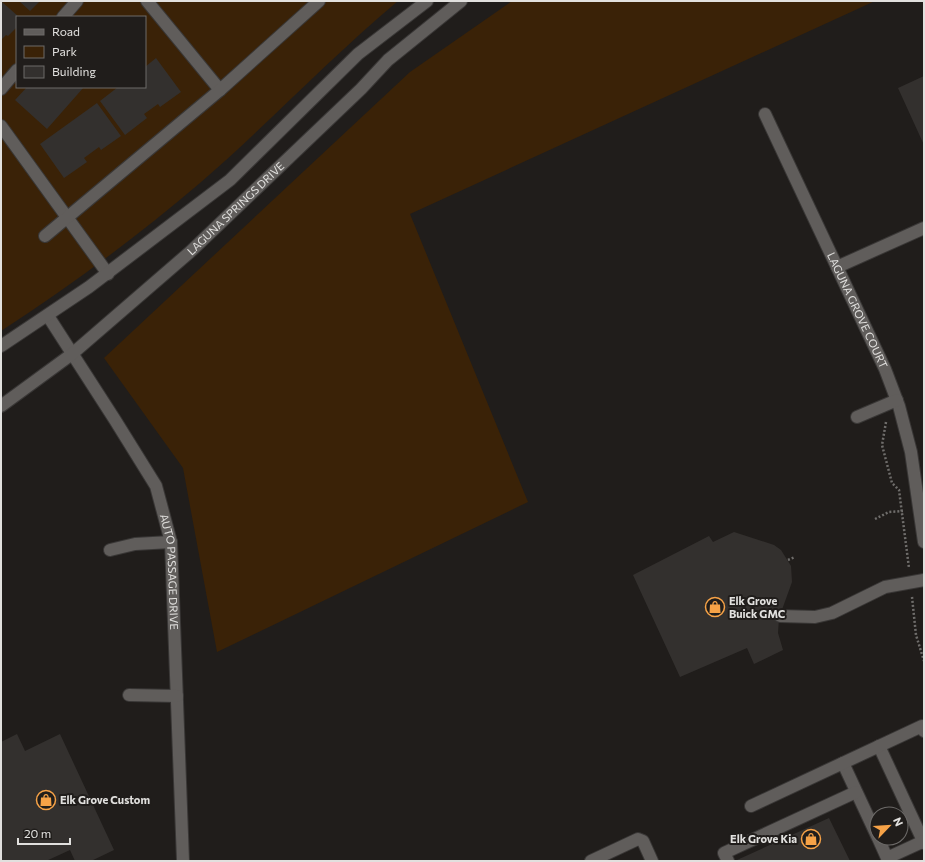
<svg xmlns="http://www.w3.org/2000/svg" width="925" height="862" font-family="Commissioner,sans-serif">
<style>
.green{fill:#3a2207;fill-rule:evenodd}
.building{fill:#33302e}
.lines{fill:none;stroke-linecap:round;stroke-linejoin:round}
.minor-casing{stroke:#393736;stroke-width:14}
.path{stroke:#6f6d6b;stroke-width:2.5;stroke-dasharray:2 2;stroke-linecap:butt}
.minor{stroke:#605d5b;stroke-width:12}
.labels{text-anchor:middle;stroke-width:4;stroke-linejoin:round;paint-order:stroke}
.street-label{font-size:11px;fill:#e1e0de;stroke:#201d1b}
.poi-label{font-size:11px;font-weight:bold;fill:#e1e0de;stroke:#201d1b;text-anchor:start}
</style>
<rect width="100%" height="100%" fill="#201d1b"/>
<path class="green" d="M1 1H398C329 59 268 124 200 183 137 237 70 286 1 331ZM17 17H145V87H17Z
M512 1H875L410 214 528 502 217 652 183 468 104 358 410 72Z"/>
<path class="building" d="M1 1 19 17H17V27L8 36 6 35 1 40Z
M19 1H40L30 11Z
M156 58 181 92 160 107 158 104 144 114 147 118 125 135 100 101 118 87H145V67Z
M924 76V145L898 88Z
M27 87H84L47 129 15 100Z
M97 103 121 136 101 150 99 147 84 158 87 162 64 178 40 144Z
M734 532 774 545 781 550 791 566 792 582 779 618 778 633 783 650 754 664 747 648 680 677 633 575 709 536 713 542Z
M17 734 25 751 60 734 114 850 91 861H75L70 850 46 861H1V742Z
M829 818 850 861 737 860Z"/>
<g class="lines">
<g class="minor-casing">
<g id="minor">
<path d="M147 1 220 90"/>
<path d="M63 17 77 1"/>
<path d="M1 89 17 70"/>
<path id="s1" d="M765 114 885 369 899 406 911 452 924 542"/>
<path d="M1 126 108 274"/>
<path d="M45 236 220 90 319 1"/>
<path d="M837 267 924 228"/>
<path id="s2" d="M48 316 115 420 156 486 171 542 183 861"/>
<path d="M1 346 89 287 230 180 358 54 427 1"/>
<path id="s3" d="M1 406 72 354 190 252 361 89 388 60 461 1"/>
<path d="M857 417 897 400"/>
<path d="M110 550 135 544 171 542"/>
<path d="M780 616 815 617 832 613 885 587 924 580"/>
<path d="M129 695 177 696"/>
<path d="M879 746 924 843"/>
<path d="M843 763 877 836"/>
<path d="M751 806 922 726 924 731"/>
<path d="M878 838 887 858 924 841"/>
<path d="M591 861 638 839 643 841 652 861"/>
<path d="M728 861 724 853 856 792"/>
</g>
</g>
<path class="path" d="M886 422 882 445 892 483 899 490 909 568
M875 519 889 512 903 511
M788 560 795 557
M912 597 916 635 924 661"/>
<use href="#minor" class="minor"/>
</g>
<defs>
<g id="shop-ring" transform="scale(1)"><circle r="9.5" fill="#201d1b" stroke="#f6a247" stroke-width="1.5"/><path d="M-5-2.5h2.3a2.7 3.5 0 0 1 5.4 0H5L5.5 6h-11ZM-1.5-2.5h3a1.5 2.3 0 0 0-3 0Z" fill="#f6a247"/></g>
</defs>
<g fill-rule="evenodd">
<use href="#shop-ring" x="715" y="607"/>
<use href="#shop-ring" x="46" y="800"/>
<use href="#shop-ring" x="811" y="839"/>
</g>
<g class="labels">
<g class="street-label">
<text dy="4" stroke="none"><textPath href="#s3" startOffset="307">LAGUNA SPRINGS DRIVE</textPath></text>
<text dy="4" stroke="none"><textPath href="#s1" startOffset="217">LAGUNA GROVE COURT</textPath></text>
<text dy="4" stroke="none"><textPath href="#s2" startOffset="289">AUTO PASSAGE DRIVE</textPath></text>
</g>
<g class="poi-label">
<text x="729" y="605">Elk Grove<tspan x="729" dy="13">Buick GMC</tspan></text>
<text x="60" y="804">Elk Grove Custom</text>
<text x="797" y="843" text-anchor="end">Elk Grove Kia</text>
</g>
</g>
<rect width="925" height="862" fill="none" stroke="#e1e0de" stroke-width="4"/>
<rect x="16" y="16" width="130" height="72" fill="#201d1b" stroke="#6d6b69"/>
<rect x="24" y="29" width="20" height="6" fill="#605d5b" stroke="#6d6b69"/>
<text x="52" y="36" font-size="12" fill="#e1e0de">Road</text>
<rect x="24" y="46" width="20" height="12" fill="#3a2207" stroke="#6d6b69"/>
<text x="52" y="56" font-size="12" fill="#e1e0de">Park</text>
<rect x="24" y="66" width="20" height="12" fill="#33302e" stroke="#6d6b69"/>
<text x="52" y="76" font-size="12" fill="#e1e0de">Building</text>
<g transform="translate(889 826) rotate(65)"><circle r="19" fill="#201d1b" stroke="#6d6b69"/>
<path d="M0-3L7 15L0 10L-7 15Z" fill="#f6a247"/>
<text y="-6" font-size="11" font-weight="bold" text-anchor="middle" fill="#e1e0de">N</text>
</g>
<path d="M18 838v6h52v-6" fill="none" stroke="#e1e0de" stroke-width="2"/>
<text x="24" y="838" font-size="12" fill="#e1e0de" stroke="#201d1b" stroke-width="3" paint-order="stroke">20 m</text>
</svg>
